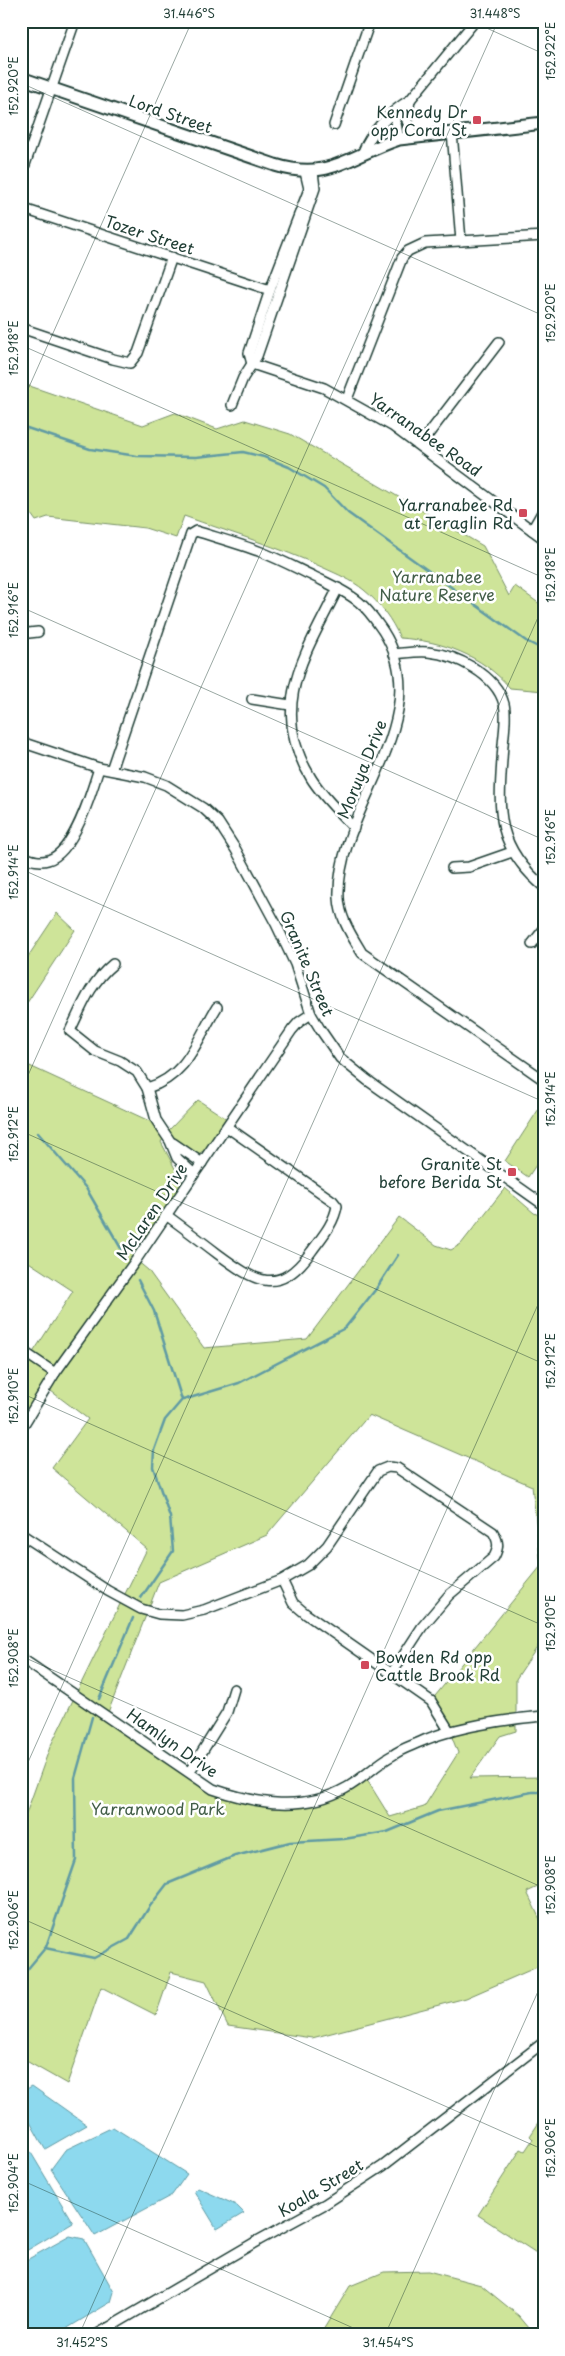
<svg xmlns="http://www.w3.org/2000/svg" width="565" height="2356" font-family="'Playpen Sans',sans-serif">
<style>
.green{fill:#cee499;stroke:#769066;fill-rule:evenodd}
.water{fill:#8dd9ee;stroke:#619ba4}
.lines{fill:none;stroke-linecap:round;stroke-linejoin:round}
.stream{stroke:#619ba4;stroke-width:2.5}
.minor-casing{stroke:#1f3d34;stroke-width:12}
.major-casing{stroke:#1f3d34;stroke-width:15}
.minor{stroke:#fff;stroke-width:9}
.major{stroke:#fff;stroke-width:11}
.ticks{fill:none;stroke:#1f3d34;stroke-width:1;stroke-opacity:0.45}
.poi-dot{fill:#d1495b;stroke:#fff;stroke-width:2}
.labels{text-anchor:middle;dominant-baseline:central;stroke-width:5;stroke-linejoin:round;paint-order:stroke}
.poi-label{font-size:16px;fill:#1f3d34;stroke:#fff;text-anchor:end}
.street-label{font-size:16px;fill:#1f3d34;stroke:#fff}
.park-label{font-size:16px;fill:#425e48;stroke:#fff}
.neatline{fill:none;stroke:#1f3d34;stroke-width:2}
.ticks-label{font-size:12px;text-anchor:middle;fill:#1f3d34}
</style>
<rect width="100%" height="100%" fill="#fff"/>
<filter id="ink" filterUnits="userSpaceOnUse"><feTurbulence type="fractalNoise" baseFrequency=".02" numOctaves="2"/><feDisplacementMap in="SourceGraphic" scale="10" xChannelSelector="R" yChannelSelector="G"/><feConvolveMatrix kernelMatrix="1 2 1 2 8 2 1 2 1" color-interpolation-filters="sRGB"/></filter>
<g filter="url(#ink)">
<!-- green -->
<g class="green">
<path d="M21,383l122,42 32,-12 42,16 28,-9 45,14 193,112 26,50 6,-10 29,21v84l-34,-3c-28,-33 -68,-47 -110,-50 -8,-18 -20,-35 -36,-48 -12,-10 -27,-16 -40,-22 -45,-21 -93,-35 -140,-52l-8,22 -31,-10 -97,-11 -12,4 -5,-7 -10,-4z"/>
<path d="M57,913l18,17 -54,82v-45z"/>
<path d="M21,1062l148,68 29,-30 29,19 -22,31 -9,5 -25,-19 -2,-6 -8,12 21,40 -46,78 12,10 56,78 103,-9 92,-122 37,28 15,5 10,-6 44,-56 29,25 10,4v420l-28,42v52l-16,5 -30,42 74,-1v107l-17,8 17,36v36l-78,34 -154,40 -84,-12 -22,-45 -35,-9 -15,43 -55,-28 -34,97 -46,-26v-230l29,-81 97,-198 -95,-81 36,-49 -41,-31 -26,41v-58l52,-80 -52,-34zM369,1415l163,71 9,80 -110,135 19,31 8,21 -34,54 -34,10 -26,-42 -55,28 -64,-3 -32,-11 -106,-74 52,-133 108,-47z"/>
<path d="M544,1101v52l-16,24 -23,-16z"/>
<path d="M544,2115v143l-66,-43 43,-66 4,2 8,-12 -3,-3z"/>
<path d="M428,2271l53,14 38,31 16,19h-215l30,-49 34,-14z"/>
</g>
<!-- water -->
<g class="water">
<path d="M32,2086l55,39 -42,24 -24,-43v-14z"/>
<path d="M113,2127l74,47 -15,21 -77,41 -44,-67 14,-19z"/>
<path d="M21,2136l52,87 -52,31z"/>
<path d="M198,2188l38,17 8,8 -27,16 -23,-38z"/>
<path d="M70,2236l14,3 30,53 -3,10 -55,33h-32l-3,-5v-67z"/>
</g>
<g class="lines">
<!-- stream -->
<g class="stream">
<path d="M21,426l69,23 47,7 59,1 47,-5 21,5 25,10 35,21 24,25 178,128 18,9"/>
<path d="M38,1133l48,55 40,69"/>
<path d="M138,1280l16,31 28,89 -17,20 -11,30 -1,17 17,50 3,34 -32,47"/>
<path d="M183,1400l56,-17 106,-55 31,-39 22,-34"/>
<path d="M99,1699l34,-81"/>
<path d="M45,1948l49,10 35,-19 21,-33 17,-22 68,-28 55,-14 54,-3 43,-7 51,-21 94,-19h12"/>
<path d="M21,1977l25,-30 30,-87 -1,-82 17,-61"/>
</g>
<defs>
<g id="minor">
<path d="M410,100l-3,21 7,16"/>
<path d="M394,113l5,26"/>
<path d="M334,125l36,-104"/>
<path d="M452,132l9,109"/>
<path d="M363,152c7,-19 29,-42 47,-52l65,-79"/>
<path d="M21,176l54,-155"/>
<path d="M21,208l249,82"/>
<path d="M21,328l92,31 17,4 8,-10 34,-96"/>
<path d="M252,364l72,24 68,38 152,113"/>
<path d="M252,364l-3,-11 21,-63 39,-101 -4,-17"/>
<path d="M347,399l55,-141 6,-7 17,-8 119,-7"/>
<path d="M232,405l11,-27 14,-22 58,-168 -2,-16"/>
<path d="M420,445l79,-103"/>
<path d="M21,526l1,-1"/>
<path d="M532,530l12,-21"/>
<path d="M338,588c-32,65 -71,119 -27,190 11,18 28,34 43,50"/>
<path d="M21,631l8,2 9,-1"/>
<path d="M394,654c12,-1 23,-3 34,-2 28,3 68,22 76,52 3,12 0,28 -1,41 -4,62 -11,98 41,142"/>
<path d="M252,699l38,6"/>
<path d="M21,742l78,26 46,9 21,8 37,23 15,14 18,28 40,74 19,40 16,50 9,15 20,29 27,22 177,125"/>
<path d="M111,770l80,-236 5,-3c22,7 44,13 65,21 18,7 35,16 52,24 16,8 33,15 46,26 10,8 17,19 24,29 57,88 -48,177 -44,267 1,21 13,38 23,55l182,127"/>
<path d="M21,856c9,3 17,7 27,4 26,-7 44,-69 51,-92"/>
<path d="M452,868l17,-1 43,-15"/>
<path d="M532,944l12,-15"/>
<path d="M113,964c-22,18 -31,42 -43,67l25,20 25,10 17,11 10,16 9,32 14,21 7,17 17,16"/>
<path d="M147,1088c41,-12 50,-49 70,-81"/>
<path d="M173,1143l29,20"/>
<path d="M166,1215c18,13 35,26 52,39 38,28 60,43 93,-2 10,-14 23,-28 26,-46l-4,-5 -106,-74"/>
<path d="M21,1350l34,23"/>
<path d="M21,1429l34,-56 81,-113 156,-230 7,-8 12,-8"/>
<path d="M21,1534l87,57 33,18 18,5 23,1 22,-5 78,-30 26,-15 19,-19 51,-75 10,-4 9,1 96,64c6,10 6,15 1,25l-45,38 -27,32 -30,46"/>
<path d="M282,1580l11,23 13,11 125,87 19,31"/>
<path d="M21,1658l192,131c44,15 91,23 133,-1 17,-9 30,-24 47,-33 8,-6 18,-9 27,-13 33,-15 88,-23 124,-26"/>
<path d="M190,1771l37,-59 7,-23"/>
<path d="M96,2335l163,-95 66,-36 58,-38 161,-124"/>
</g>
<path id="major" d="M21,78l254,87c54,17 75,-10 124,-26l145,-16"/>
</defs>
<!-- minor casing -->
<use href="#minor" class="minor-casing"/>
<!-- major casing -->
<use href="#major" class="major-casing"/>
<!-- minor -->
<use href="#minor" class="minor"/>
<!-- major -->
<use href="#major" class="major"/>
</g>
</g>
<!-- ticks -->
<path class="ticks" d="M471,21l73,33M21,83l523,233M21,345l523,233M21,405l171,-384M21,607l523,233M21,869l523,233M21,1091l477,-1070M21,1131l523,233M21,1393l523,233M21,1656l523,232M21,1778l523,-1174M21,1918l523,232M21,2180l348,155M79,2335l465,-1044M385,2335l159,-357"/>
<!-- markers -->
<g class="poi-dot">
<rect x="472" y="115" width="10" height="10" rx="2.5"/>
<rect x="518" y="508" width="10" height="10" rx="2.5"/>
<rect x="507" y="1167" width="10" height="10" rx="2.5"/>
<rect x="360" y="1660" width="10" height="10" rx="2.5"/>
</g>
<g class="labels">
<!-- poi labels -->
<g class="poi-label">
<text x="467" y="111">Kennedy Dr<tspan x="467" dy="18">opp Coral St</tspan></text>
<text x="513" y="504">Yarranabee Rd<tspan x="513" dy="18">at Teraglin Rd</tspan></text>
<text x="502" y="1163">Granite St<tspan x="502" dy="18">before Berida St</tspan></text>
<text x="375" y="1656" text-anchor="start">Bowden Rd opp<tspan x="375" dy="18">Cattle Brook Rd</tspan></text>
</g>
<!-- street labels -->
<g class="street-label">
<text transform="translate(171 113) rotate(19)">Lord Street</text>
<text transform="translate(150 234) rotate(18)">Tozer Street</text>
<text transform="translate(426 434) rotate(35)">Yarranabee Road</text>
<text transform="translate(361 769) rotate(-68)">Moruya Drive</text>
<text transform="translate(308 963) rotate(67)">Granite Street</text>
<text transform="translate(151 1211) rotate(-56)">McLaren Drive</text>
<text transform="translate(173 1742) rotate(35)">Hamlyn Drive</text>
<text transform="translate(320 2187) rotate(-31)">Koala Street</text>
</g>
<!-- park labels -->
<g class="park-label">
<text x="437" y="576">Yarranabee<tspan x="437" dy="18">Nature Reserve</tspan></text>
<text x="158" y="1808">Yarranwood Park</text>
</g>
</g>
<!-- margin -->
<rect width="565" height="2356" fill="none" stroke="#fff" stroke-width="55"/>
<rect x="28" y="28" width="510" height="2300" class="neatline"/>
<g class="ticks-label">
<text x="189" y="18">31.446°S</text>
<text x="495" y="18">31.448°S</text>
<text transform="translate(551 51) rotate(-90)" y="4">152.922°E</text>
<text transform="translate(14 86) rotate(-90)" y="4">152.920°E</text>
<text transform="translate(551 313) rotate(-90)" y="4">152.920°E</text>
<text transform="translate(14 348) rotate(-90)" y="4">152.918°E</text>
<text transform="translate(551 575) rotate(-90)" y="4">152.918°E</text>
<text transform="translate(14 610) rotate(-90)" y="4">152.916°E</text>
<text transform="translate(551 837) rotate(-90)" y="4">152.916°E</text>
<text transform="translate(14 872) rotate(-90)" y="4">152.914°E</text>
<text transform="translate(551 1099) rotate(-90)" y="4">152.914°E</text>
<text transform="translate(14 1134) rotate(-90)" y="4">152.912°E</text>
<text transform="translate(551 1361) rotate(-90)" y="4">152.912°E</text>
<text transform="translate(14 1396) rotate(-90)" y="4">152.910°E</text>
<text transform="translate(551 1623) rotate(-90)" y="4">152.910°E</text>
<text transform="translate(14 1658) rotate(-90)" y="4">152.908°E</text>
<text transform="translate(551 1885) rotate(-90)" y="4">152.908°E</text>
<text transform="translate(14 1920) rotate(-90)" y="4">152.906°E</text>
<text transform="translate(551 2148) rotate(-90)" y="4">152.906°E</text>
<text transform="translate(14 2183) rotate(-90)" y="4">152.904°E</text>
<text x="82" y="2347">31.452°S</text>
<text x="388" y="2347">31.454°S</text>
</g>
</svg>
